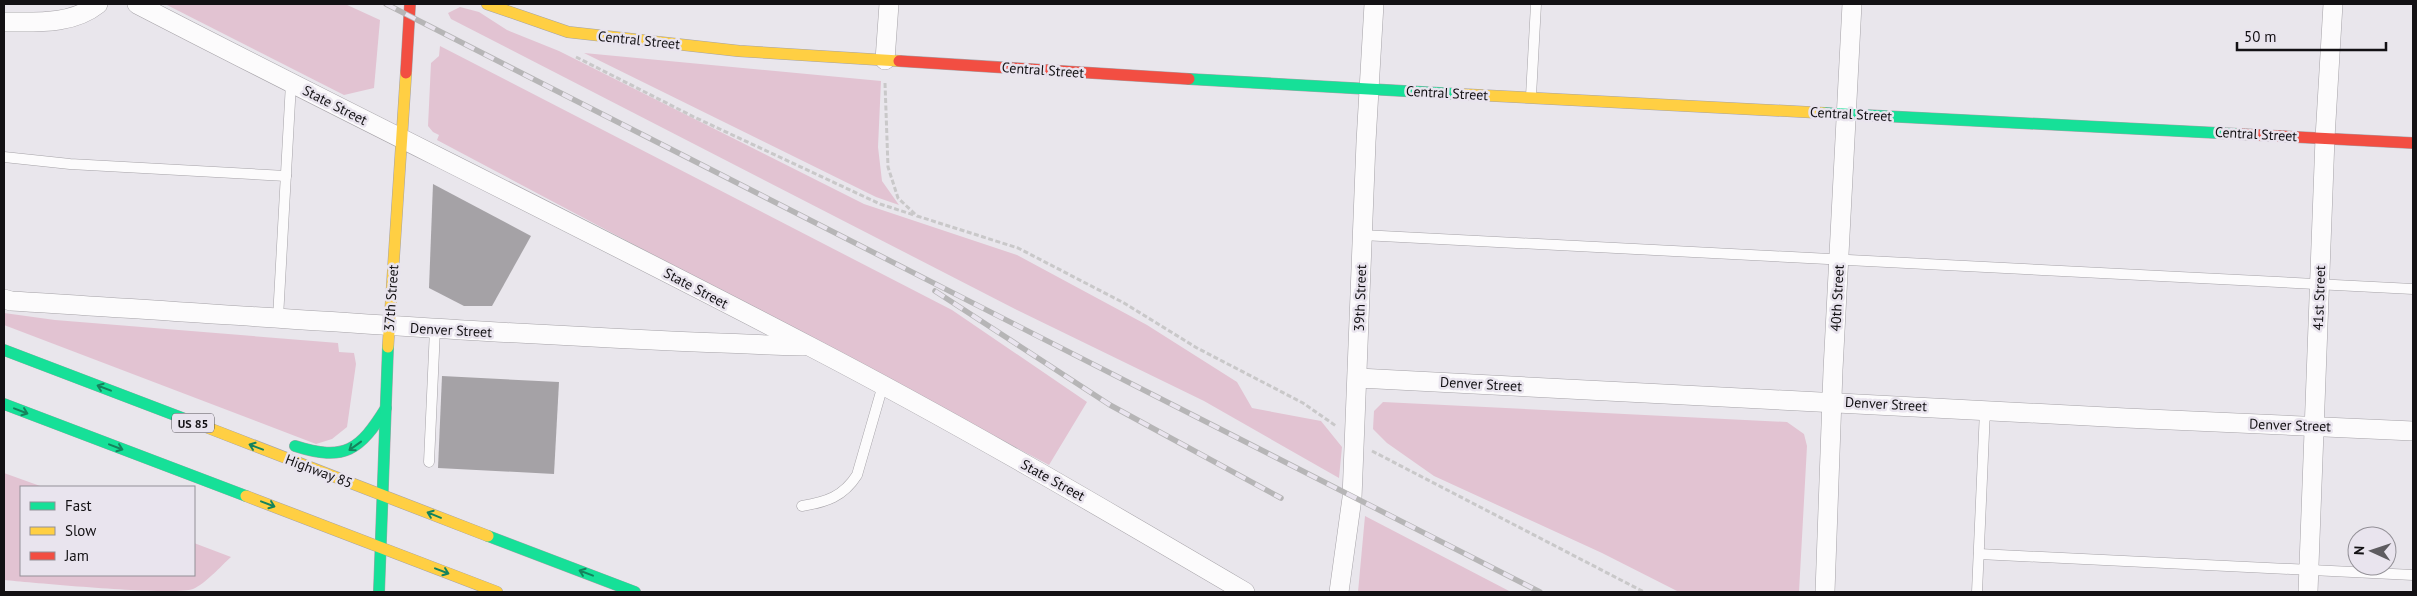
<svg xmlns="http://www.w3.org/2000/svg" width="2417" height="596" font-family="'PT Sans',sans-serif">
<style>
.green{fill:#e2c3d2}
.building{fill:#a5a2a6}
.lines{fill:none;stroke-linecap:round;stroke-linejoin:round}
.lane-casing{stroke:#a5a2a7;stroke-width:11}
.street-casing{stroke:#a5a2a7;stroke-width:20}
.fast-casing{stroke:#a5a2a7;stroke-width:12}
.slow-casing{stroke:#a5a2a7;stroke-width:12}
.jam-casing{stroke:#a5a2a7;stroke-width:12}
.path{stroke:#c9c8c9;stroke-width:3;stroke-dasharray:5 2.5;stroke-linecap:butt}
.lane{stroke:#fcfbfc;stroke-width:10}
.street{stroke:#fcfbfc;stroke-width:19}
.fast{stroke:#16e098;stroke-width:11}
.slow{stroke:#ffcf43;stroke-width:11}
.jam{stroke:#f24e42;stroke-width:11}
.rail-casing{stroke:#b6b5b6;stroke-width:5.5}
.rail{stroke:#e9e4ee;stroke-width:4;stroke-dasharray:11;stroke-linecap:butt}
.oneway{stroke:#15835d}
.labels{text-anchor:middle;dominant-baseline:central;stroke-width:5;stroke-linejoin:round;paint-order:stroke}
.shield{fill:#e9e4ee;stroke:#535055;stroke-width:1}
.shield-label{font-size:12px;font-weight:bold;fill:#131114}
.street-label{font-size:14px;fill:#131114;stroke:#e9e4ee}
</style>
<rect width="100%" height="100%" fill="#e9e6ec"/>
<!-- green -->
<g class="green">
<path d="M165,4h180l35,16 -6,68 -30,7z"/>
<path d="M460,7l19,5 28,18 52,21 305,153 153,51 130,70 90,57 15,26 69,13 21,26 -3,31 -135,-77 -189,-92 -564,-290 -3,-6z"/>
<path d="M440,46l512,264 135,92 -38,63 -612,-325 2,-5 -6,-3 -5,-6 3,-63 8,-7z"/>
<path d="M584,53l297,28 -3,66 4,34 17,24 -23,-8z"/>
<path d="M4,313l51,7 283,23 1,9 15,1 2,11 -9,63 -15,12 -16,5 -312,-119z"/>
<path d="M1383,402l404,20 17,12 3,12 -8,146h-120l-77,-39 -168,-77 -47,-33 -14,-14 1,-18z"/>
<path d="M4,473l39,14h-22v88h173v-32l37,14c-10,9 -26,27 -38,32 -21,7 -157,-6 -189,-9z"/>
<path d="M1365,516l146,76h-153z"/>
</g>
<!-- building -->
<g class="building">
<path d="M433,184l98,52 -39,70h-28l-35,-18z"/>
<path d="M442,376l117,6 -5,92 -116,-6z"/>
</g>
<g class="lines">
<defs>
<g id="lane">
<path d="M1531,96l5,-92"/>
<path d="M4,157l66,7 216,12"/>
<path d="M1362,235l1051,54"/>
<path d="M278,318l13,-235"/>
<path d="M429,462l6,-133"/>
<path d="M802,506c24,-4 41,-9 55,-31l26,-90"/>
<path d="M1979,554l434,21"/>
<path d="M1977,592l8,-182"/>
</g>
<g id="street">
<path d="M137,4c224,116 451,226 674,343 148,77 291,161 434,245"/>
<path d="M4,22c32,0 68,3 94,-18"/>
<path d="M885,60l4,-56"/>
<path d="M4,299l7,2c264,16 528,37 792,45"/>
<path d="M1358,378l768,40 287,13"/>
<path d="M1339,592l13,-94 14,-356 8,-138"/>
<path d="M1825,592l8,-222 19,-366"/>
<path d="M2308,592l17,-454 8,-134"/>
</g>
<g id="fast">
<path d="M1189,79l269,15"/>
<path d="M1824,113l414,21"/>
<path d="M4,350l202,77"/>
<path d="M4,404l242,92"/>
<path d="M295,446c50,16 65,4 91,-38"/>
<path d="M488,536l147,56"/>
<path d="M379,592l9,-245"/>
</g>
<g id="slow">
<path d="M487,4l81,28 171,19 160,10"/>
<path d="M1458,94l366,19"/>
<path d="M388,347l18,-274"/>
<path d="M206,427l282,109"/>
<path d="M246,496l251,96"/>
</g>
<g id="jam">
<path d="M899,61l290,18"/>
<path d="M406,73l4,-69"/>
<path d="M2238,134l175,9"/>
</g>
</defs>
<!-- lane casing -->
<use href="#lane" class="lane-casing"/>
<!-- street casing -->
<use href="#street" class="street-casing"/>
<!-- fast casing -->
<use href="#fast" class="fast-casing"/>
<!-- slow casing -->
<use href="#slow" class="slow-casing"/>
<!-- jam casing -->
<use href="#jam" class="jam-casing"/>
<!-- path -->
<g class="path">
<path d="M576,57l118,60 186,87 34,11"/>
<path d="M885,83l3,84 10,31 19,18 101,32 106,55 73,45 106,55 33,23"/>
<path d="M1372,451l272,141"/>
</g>
<!-- lane -->
<use href="#lane" class="lane"/>
<!-- street -->
<use href="#street" class="street"/>
<!-- fast -->
<use href="#fast" class="fast"/>
<!-- slow -->
<use href="#slow" class="slow"/>
<!-- jam -->
<use href="#jam" class="jam"/>
<defs>
<g id="rail">
<path d="M386,4l1154,588"/>
<path d="M935,291l175,114 171,93"/>
</g>
</defs>
<!-- rail casing -->
<use href="#rail" class="rail-casing"/>
<!-- rail -->
<use href="#rail" class="rail"/>
</g>
<!-- one-way arrows -->
<defs><path id="oneway-shaft" d="M-6 0H5M1.5-3L5.5 0L1.5 3" fill="none" stroke-width="1.6" stroke-linecap="round" stroke-linejoin="round" transform="scale(1.25)"/></defs>
<g class="oneway">
<use href="#oneway-shaft" transform="translate(104 388) rotate(-159)"/>
<use href="#oneway-shaft" transform="translate(21 411) rotate(21)"/>
<use href="#oneway-shaft" transform="translate(355 446) rotate(144)"/>
<use href="#oneway-shaft" transform="translate(116 447) rotate(21)"/>
<use href="#oneway-shaft" transform="translate(256 447) rotate(-159)"/>
<use href="#oneway-shaft" transform="translate(268 504) rotate(21)"/>
<use href="#oneway-shaft" transform="translate(434 515) rotate(-158)"/>
<use href="#oneway-shaft" transform="translate(442 571) rotate(21)"/>
<use href="#oneway-shaft" transform="translate(586 573) rotate(-159)"/>
</g>
<g class="labels">
<!-- shield labels -->
<rect class="shield" x="172" y="413.5" width="42" height="19" rx="4"/>
<g class="shield-label">
<text x="193" y="423">US 85</text>
</g>
<!-- street labels -->
<g class="street-label">
<text transform="translate(639 40) rotate(6)">Central Street</text>
<text transform="translate(1043 70) rotate(4)">Central Street</text>
<text transform="translate(1447 93) rotate(3)">Central Street</text>
<text transform="translate(335 105) rotate(27)">State Street</text>
<text transform="translate(1851 114) rotate(3)">Central Street</text>
<text transform="translate(2256 134) rotate(3)">Central Street</text>
<text transform="translate(696 288) rotate(28)">State Street</text>
<text transform="translate(391 298) rotate(-86)">37th Street</text>
<text transform="translate(1360 298) rotate(-88)">39th Street</text>
<text transform="translate(1837 298) rotate(-87)">40th Street</text>
<text transform="translate(2319 298) rotate(-88)">41st Street</text>
<text transform="translate(451 330) rotate(3)">Denver Street</text>
<text transform="translate(1481 384) rotate(3)">Denver Street</text>
<text transform="translate(1886 404) rotate(3)">Denver Street</text>
<text transform="translate(2290 425) rotate(2)">Denver Street</text>
<text transform="translate(319 471) rotate(21)">Highway 85</text>
<text transform="translate(1053 480) rotate(29)">State Street</text>
</g>
</g>
<!-- border -->
<rect width="2417" height="596" fill="none" stroke="#131114" stroke-width="10"/>
<!-- legend -->
<rect x="20" y="486" width="175" height="90" fill="#e9e4ee" stroke="#939097"/>
<rect x="30" y="502" width="25" height="8" fill="#16e098" stroke="#939097"/>
<text x="65" y="511" font-size="15" fill="#131114">Fast</text>
<rect x="30" y="527" width="25" height="8" fill="#ffcf43" stroke="#939097"/>
<text x="65" y="536" font-size="15" fill="#131114">Slow</text>
<rect x="30" y="552" width="25" height="8" fill="#f24e42" stroke="#939097"/>
<text x="65" y="561" font-size="15" fill="#131114">Jam</text>
<!-- north arrow -->
<g transform="translate(2372 551) rotate(273)"><circle r="24" fill="#e9e4ee" stroke="#939097"/>
<path d="M0-4L9 19L0 12L-9 19Z" fill="#5e5c60"/>
<text y="-8" font-size="14" font-weight="bold" text-anchor="middle" fill="#131114">N</text>
</g>
<!-- scale -->
<path d="M2237 42v8h149v-8" fill="none" stroke="#131114" stroke-width="2.5"/>
<text x="2244" y="42" font-size="15" fill="#131114" stroke="#e9e4ee" stroke-width="4" paint-order="stroke">50 m</text>
</svg>
